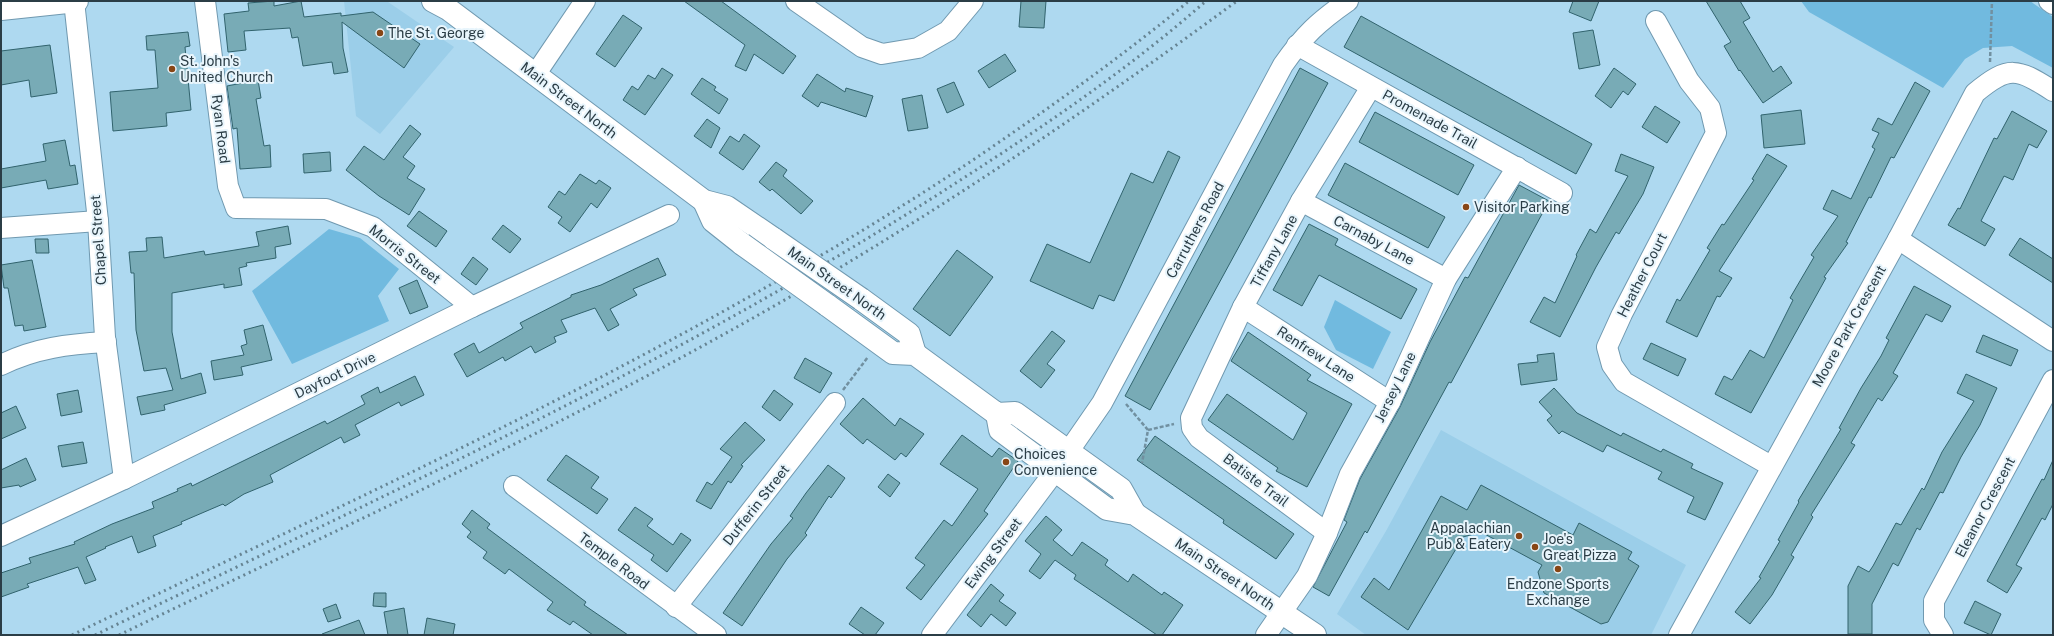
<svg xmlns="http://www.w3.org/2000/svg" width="2054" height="636" font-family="'Public Sans',sans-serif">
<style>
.built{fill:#9bcee9}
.green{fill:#71badf}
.building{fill:#78abb6;stroke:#31636d}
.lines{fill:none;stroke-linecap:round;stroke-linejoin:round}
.minor-casing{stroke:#7099b0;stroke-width:22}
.major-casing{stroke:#7099b0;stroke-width:24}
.path{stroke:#7190a0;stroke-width:2.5;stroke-dasharray:4 2;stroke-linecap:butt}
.minor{stroke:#fff;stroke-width:20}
.major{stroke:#fff;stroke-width:22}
.rail{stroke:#668493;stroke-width:3;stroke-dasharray:2 4;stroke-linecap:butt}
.major-bridge-casing{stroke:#7099b0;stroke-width:24;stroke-linecap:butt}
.major-bridge{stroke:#fff;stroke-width:22}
.poi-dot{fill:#884615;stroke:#e8f5fc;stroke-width:1.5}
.labels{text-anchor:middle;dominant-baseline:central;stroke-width:4;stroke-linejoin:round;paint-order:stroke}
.poi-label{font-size:14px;fill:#2b3d46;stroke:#e8f5fc;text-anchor:start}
.street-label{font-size:14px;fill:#2b3d46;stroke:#e8f5fc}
</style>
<rect width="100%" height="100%" fill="#aed9f0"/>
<!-- built -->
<g class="built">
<path d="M344,1l44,1 66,45 -74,87 -24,-18z"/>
<path d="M1441,430l245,135 -35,70h-285l-29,-21 49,-83z"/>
</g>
<!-- green -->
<g class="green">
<path d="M1801,1h229l23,16v51l-41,-22 -29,2 -18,11 -22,29 -134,-76z"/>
<path d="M329,229l31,9 39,31 -21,27 11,25 -97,43 -40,-73z"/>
<path d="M1335,300l56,32 -18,37 -37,-19 -12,-23z"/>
</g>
<!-- building -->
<g class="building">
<path d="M274,1v5l27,-5 3,16 37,-4v3l32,-4 47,32 -16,24 -62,-46 1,26 5,24 -14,2 -2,-12 -29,4 -5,-29 -6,1 -2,-10 -46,3 2,19 -18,2 -4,-38 25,-3 -1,-8z"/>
<path d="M684,1h37l75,55 -13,18 -29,-20 -8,17 -11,-5 10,-21z"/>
<path d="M1021,1h25l-2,27 -25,-1z"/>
<path d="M1573,1h26l-8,20 -22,-9z"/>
<path d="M1706,1h34l10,17 -7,4 30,50 8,-6 11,17 -29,20 -23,-33 -1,1 -15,-25 7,-4z"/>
<path d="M623,15l19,13 -27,39 -19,-13z"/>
<path d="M1361,16l231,128 -16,30 -232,-127z"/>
<path d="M1593,30l7,35 -21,4 -6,-36z"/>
<path d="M188,32l2,14 -5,1 6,63 -25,3 1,13 -54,5 -3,-39 48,-4 -3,-38h-8l-1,-14z"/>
<path d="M50,45l7,48 -26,4 -2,-17 -28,5v-34z"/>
<path d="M1005,54l11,17 -27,17 -11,-17z"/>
<path d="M662,68l11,7 -28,40 -22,-15 9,-14 6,4 10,-15 7,4z"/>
<path d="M1300,68l28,15 -178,327 -25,-14z"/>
<path d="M1614,68l22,16 -8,11 -5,-4 -12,17 -16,-12z"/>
<path d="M817,74l28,18 1,-4 27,8 -7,21 -45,-15 -3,5 -16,-11z"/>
<path d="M702,78l14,9 -2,3 14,9 -9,15 -28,-20z"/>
<path d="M258,80l3,18 -5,1 8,47 6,-1 1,22 -31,2 -3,-41 -4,1 -6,-43z"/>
<path d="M954,82l10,23 -17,8 -10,-24z"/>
<path d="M1915,82l15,9 -36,67 -3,-1 -20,41 -2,-1 -23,45 2,1 -24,34 2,1 -75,135 -36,-19 9,-18 8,4 18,-30 14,8 29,-58 -3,-2 24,-41 -3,-2 27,-39 -15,-7 9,-19 19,9 24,-50 -3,-2 7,-14 -7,-3 6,-12 14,7z"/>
<path d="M922,95l6,33 -20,3 -6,-32z"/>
<path d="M1655,106l25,16 -13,21 -25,-16z"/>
<path d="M1801,110l4,34 -41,4 -3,-33z"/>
<path d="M2012,111l35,20 -10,17 -8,-4 -16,36 -9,-4 -23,45 14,8 -10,17 -37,-21 10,-17 2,1 34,-71 3,1z"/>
<path d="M1375,112l99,53 -16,30 -99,-53z"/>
<path d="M707,119l13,9 -9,20 -17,-12z"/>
<path d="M410,125l11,9 -18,23 12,9 -8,12 18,11 -16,26 -30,-19 -33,-26 18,-24 20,14z"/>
<path d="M744,134l16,12 -17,24 -24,-17 11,-17 9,6z"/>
<path d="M65,140l5,26 5,-1 3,19 -30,5 -2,-9 -45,8v-19l45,-8 -3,-17z"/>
<path d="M1168,151l12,6 -66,144 -15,-6 -6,14 -63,-28 17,-37 43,19 41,-90 22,10z"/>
<path d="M330,152l1,19 -27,2 -1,-19z"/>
<path d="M1621,154l33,13 -11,27 -24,40 -3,-2 -20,35 -36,70 -30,-15 14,-25 11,6 22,-47 -1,-1 14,-26 6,4 32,-57 -13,-5z"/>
<path d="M1767,154l20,12 -68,105 13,7 -12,19 -3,-1 -20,41 -31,-15 11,-23 3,2 30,-51 -3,-2 15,-24 2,1 30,-45 -2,-1z"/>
<path d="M776,162l11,8 -4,6 30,25 -12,13 -29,-25 -2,2 -11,-9z"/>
<path d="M1345,163l100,54 -17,31 -100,-53z"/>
<path d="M580,174l16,10 3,-4 12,8 -14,20 -6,-5 -21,29 -12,-9 4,-6 -14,-10 11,-16 6,4z"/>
<path d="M1519,185l30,16 -98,182 -2,-1 -82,151 -2,-2 -36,65 -16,-9 34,-65 -3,-2 16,-41 40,-72 30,-65 35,-65 3,1z"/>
<path d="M419,211l28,20 -11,16 -29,-21z"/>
<path d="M1309,224l29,15 -3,6 82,44 -16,30 -82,-44 -17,31 -29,-16z"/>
<path d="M503,225l18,14 -11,14 -18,-14z"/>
<path d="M288,226l3,18 -16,3 1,11 -30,5 1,3 -8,2 3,17 -18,3v-4l-52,9v39l9,47 20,-6 5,20 -42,12 1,5 -24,5 -4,-18 36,-7 -7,-22 -22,3 -8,-41 -2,-57h-3l-2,-21 18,-1 -1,-13 16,-1 2,21 40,-7 1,4 54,-9 -3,-14z"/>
<path d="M2020,238l33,21v24l-44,-28z"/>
<path d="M35,239h13l1,14h-13z"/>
<path d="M957,250l36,27 -43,59 -37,-27z"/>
<path d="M473,257l15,12 -12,16 -15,-11z"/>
<path d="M658,258l8,17 -33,14 4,6 -27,14 9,16 -11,6 -13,-23 -34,12 6,12 -13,5 2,5 -21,11 -4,-7 -26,15 -2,-4 -36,20 -13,-23 20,-11 5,10 44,-25 -3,-5 51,-26v-2l30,-10z"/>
<path d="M32,260l14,67 -22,4 -1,-6 -8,1 -7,-38h-4l-3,-23z"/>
<path d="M417,280l11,27 -18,7 -11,-26z"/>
<path d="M1914,286l37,20 -9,16 -16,-8 -33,59 5,3 -16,25 -4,-3 -27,45 4,2 -44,70 2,2 -22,38 3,2 -22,38 -22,29 -15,-12 26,-34 -2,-1 21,-36 -2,-1 21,-38 -1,-1 43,-72 -2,-1 22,-40 20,-32 8,-16 -3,-2z"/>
<path d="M263,325l9,35 -31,7 2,8 -29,5 -3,-19 33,-6 -3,-9 6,-2 -3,-14z"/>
<path d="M1052,331l13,10 -18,23 8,6 -14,18 -21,-17z"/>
<path d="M1248,332l63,43 -4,5 45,24 -45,83 -31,-16 2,-3 -70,-48 19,-26 66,46 14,-27 -76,-52z"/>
<path d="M1983,335l35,15 -7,16 -35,-14z"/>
<path d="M1651,343l35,16 -8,17 -35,-17z"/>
<path d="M1554,353l3,27 -36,5 -3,-21 20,-2 -1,-7z"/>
<path d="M805,358l27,15 -12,20 -26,-15z"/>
<path d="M1966,374l31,14 -17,37 -19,32 -18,36 -3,-1 -20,38 -3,-2 -19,38 -5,-3 -21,41v30h-24v-48l10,-20 11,6 4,-6 23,-43 5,2 21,-37 2,2 18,-38 32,-51 -17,-8z"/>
<path d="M415,376l9,19 -23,11 -2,-4 -44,23 5,10 -16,8 -3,-6 -71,38 3,7 -29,12 -19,12 -2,-2 -42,18 1,2 -29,12 3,10 -18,7 -6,-17 -27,11 1,1 -20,9 10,23 -11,4 -7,-17 -51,17 2,3 -28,10v-24l30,-10 -2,-5 46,-14 -1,-2 38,-18 42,-16 -2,-6 26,-11 -1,-2 14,-6 1,3 133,-65 2,3 38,-20 -4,-8 17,-9 2,6z"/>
<path d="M1554,388l23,25 44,23 2,-3 38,19 2,-3 30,15 -2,4 32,15 -18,37 -18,-8 7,-15 -36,-18 4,-7 -55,-27 -4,7 -41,-21 -3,3 -12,-14 5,-4 -13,-14z"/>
<path d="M78,390l4,22 -21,4 -4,-22z"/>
<path d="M774,390l19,14 -13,17 -18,-14z"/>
<path d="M863,398l32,28 5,-8 24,16 -18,23 -5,-4 -6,7 -28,-21 -4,5 -23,-20z"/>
<path d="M16,406l10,22 -25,11v-26z"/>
<path d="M745,422l20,18 -24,25 2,1 -12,17 -3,-2 -17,28 -15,-8 11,-19 5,3 20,-28 -12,-8z"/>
<path d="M962,435l30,22 7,-9 19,13 -34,50 4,3 -67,86 -15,-12 19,-23 -10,-7 29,-38 8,6 26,-37 -38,-25z"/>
<path d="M1155,436l139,98 -18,25 -53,-36 1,-3 -87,-60z"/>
<path d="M83,442l4,21 -25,4 -4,-21z"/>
<path d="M566,455l33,22 -8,11 17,11 -11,15 -50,-34z"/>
<path d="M26,458l10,22 -16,7 -1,-2 -18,3v-18z"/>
<path d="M2053,460v44l-8,16 -3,-2 -26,47 6,3 -15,25 -20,-12 55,-102 2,1z"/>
<path d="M828,465l17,13 -14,20 -2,-2 -24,37 2,2 -20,24 -45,67 -19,-13 48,-69 22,-26 -3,-2 16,-23z"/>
<path d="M888,474l12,9 -10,14 -12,-10z"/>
<path d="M1481,485l92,50 6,-12 53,29 -4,7 11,7 -31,56 -7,2 -57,-31 -6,-21 4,-7 -61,-33 -18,5 -55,93 -47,-33 13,-19 15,12 52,-94 26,14z"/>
<path d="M635,507l18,12 -6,7 26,19 8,-12 10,7 -24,32 -16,-12 3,-5 -36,-25z"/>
<path d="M472,510l18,14 -3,4 99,74 -2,3 44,30h-35l-20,-14 -3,4 -23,-15 6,-8 -44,-33 -4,5 -22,-16 4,-6 -20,-15 4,-5 -9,-8z"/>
<path d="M1046,516l16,14 -9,10 19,16 10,-14 26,18 -3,5 23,17 5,-8 29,21 2,-3 19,13 -21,30h-5l-83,-56 2,-4 -21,-15 -15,19 -11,-8 12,-17 -16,-13z"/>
<path d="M991,584l13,11 -5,6 17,12 -10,13 -15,-12 -10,13 -14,-12z"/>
<path d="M374,593h12v14l-13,-1z"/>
<path d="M1975,601l26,13 -10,21 -27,-12z"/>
<path d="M336,604l5,14 -13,4 -5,-13z"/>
<path d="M861,607l23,16 -9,12h-10l-16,-11z"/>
<path d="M404,608l4,27h-20l-4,-23z"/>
<path d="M427,618l28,6 -2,11h-29z"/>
<path d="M359,620l6,15h-43v-1z"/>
</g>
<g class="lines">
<defs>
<g id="minor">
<path d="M74,1l24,220 7,116 19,142"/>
<path d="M205,1l23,185 8,22 90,1 47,18 99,80"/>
<path d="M796,1l66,46 20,7 36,-6 30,-17 25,-30"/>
<path d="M2049,1l4,3"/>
<path d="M1656,21l33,60 21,27 6,25 -94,181 -15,33 5,18 12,17 147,84"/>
<path d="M1297,45l265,148"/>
<path d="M535,75l50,-74"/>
<path d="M1301,201l145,78"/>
<path d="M1,228l97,-7"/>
<path d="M1898,239l155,102"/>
<path d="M1243,307l147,95"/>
<path d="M1,365c34,-17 68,-21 105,-23"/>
<path d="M514,486l202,149"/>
<path d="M1327,533l-128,-95 -7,-10 -1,-10 52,-111 58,-106 70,-114"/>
<path d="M1,536l123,-57 348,-172 197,-92"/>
<path d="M676,607l159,-204"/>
<path d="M932,635l123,-164 47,-68 181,-338c21,-30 35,-43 65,-64"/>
<path d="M1266,635l41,-59 20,-43 23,-59 40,-72 56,-123 71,-112"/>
<path d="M1679,635l219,-396 77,-146c34,-28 42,-25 78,-2"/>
<path d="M1943,635l-9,-15v-19l119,-221"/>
</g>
<g id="major">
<path d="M433,1l15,8 256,192 23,6 47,32"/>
<path d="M1,9l76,-8"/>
<path d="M704,201l9,20 29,23"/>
<path d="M861,299l48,35 6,20"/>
<path d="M827,305l66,48 22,1 82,60 18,-1 106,76 14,25"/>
<path d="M997,414l3,16 107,79 28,5 180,121"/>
</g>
</defs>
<!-- minor casing -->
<use href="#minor" class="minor-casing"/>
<!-- major casing -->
<use href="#major" class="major-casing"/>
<!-- path -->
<g class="path">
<path d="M1990,62l2,-61"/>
<path d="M843,390l25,-33"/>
<path d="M1126,404l22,26 -6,33"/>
<path d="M1148,430l26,-6"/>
</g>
<!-- minor -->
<use href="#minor" class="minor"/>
<!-- major -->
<use href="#major" class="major"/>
<!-- rail -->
<g class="rail">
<path d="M72,635c305,-147 615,-285 898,-473 75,-51 149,-103 219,-161"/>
<path d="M95,635c284,-137 572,-268 839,-438 94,-60 188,-122 272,-196"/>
<path d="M119,635c209,-101 422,-198 625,-312 172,-96 335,-206 493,-322"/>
</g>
<defs>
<g id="major-bridge">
<path d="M774,239l87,60"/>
<path d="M742,244l85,61"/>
</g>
</defs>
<!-- major-bridge casing -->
<use href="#major-bridge" class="major-bridge-casing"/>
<!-- major-bridge -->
<use href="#major-bridge" class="major-bridge"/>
</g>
<!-- markers -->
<g class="poi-dot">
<circle cx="380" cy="33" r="4"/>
<circle cx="172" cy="69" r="4"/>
<circle cx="1466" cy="207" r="4"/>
<circle cx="1006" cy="462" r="4"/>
<circle cx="1519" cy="536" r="4"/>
<circle cx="1535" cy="547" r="4"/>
<circle cx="1558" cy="569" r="4"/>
</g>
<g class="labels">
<!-- poi labels -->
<g class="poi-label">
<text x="388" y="33">The St. George</text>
<text x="180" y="61">St. John's<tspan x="180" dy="16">United Church</tspan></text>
<text x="1474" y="207">Visitor Parking</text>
<text x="1014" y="454">Choices<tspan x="1014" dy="16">Convenience</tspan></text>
<text x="1511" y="528" text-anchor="end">Appalachian<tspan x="1511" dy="16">Pub &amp; Eatery</tspan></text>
<text x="1543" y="539">Joe's<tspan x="1543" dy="16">Great Pizza</tspan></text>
<text x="1558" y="584" text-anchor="middle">Endzone Sports<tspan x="1558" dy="16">Exchange</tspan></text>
</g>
<!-- street labels -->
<g class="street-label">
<text transform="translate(569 100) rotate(37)">Main Street North</text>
<text transform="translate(1430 119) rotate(29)">Promenade Trail</text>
<text transform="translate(221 129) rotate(83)">Ryan Road</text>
<text transform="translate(1195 230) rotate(-62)">Carruthers Road</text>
<text transform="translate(98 240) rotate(-94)">Chapel Street</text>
<text transform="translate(1374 240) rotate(28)">Carnaby Lane</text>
<text transform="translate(1274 251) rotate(-61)">Tiffany Lane</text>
<text transform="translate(405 254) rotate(38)">Morris Street</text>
<text transform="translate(1642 275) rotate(-63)">Heather Court</text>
<text transform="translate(837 283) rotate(35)">Main Street North</text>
<text transform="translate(1849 326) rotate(-61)">Moore Park Crescent</text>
<text transform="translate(1316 354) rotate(33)">Renfrew Lane</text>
<text transform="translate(335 375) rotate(-26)">Dayfoot Drive</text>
<text transform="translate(1395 387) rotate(-64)">Jersey Lane</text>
<text transform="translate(1256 480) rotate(37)">Batiste Trail</text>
<text transform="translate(756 505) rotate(-52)">Dufferin Street</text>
<text transform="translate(1985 507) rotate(-62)">Eleanor Crescent</text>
<text transform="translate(993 553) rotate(-53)">Ewing Street</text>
<text transform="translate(614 561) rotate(37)">Temple Road</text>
<text transform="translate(1225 574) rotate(34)">Main Street North</text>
</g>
</g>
<!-- border -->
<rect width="2054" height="636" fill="none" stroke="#2b3d46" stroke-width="4"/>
</svg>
